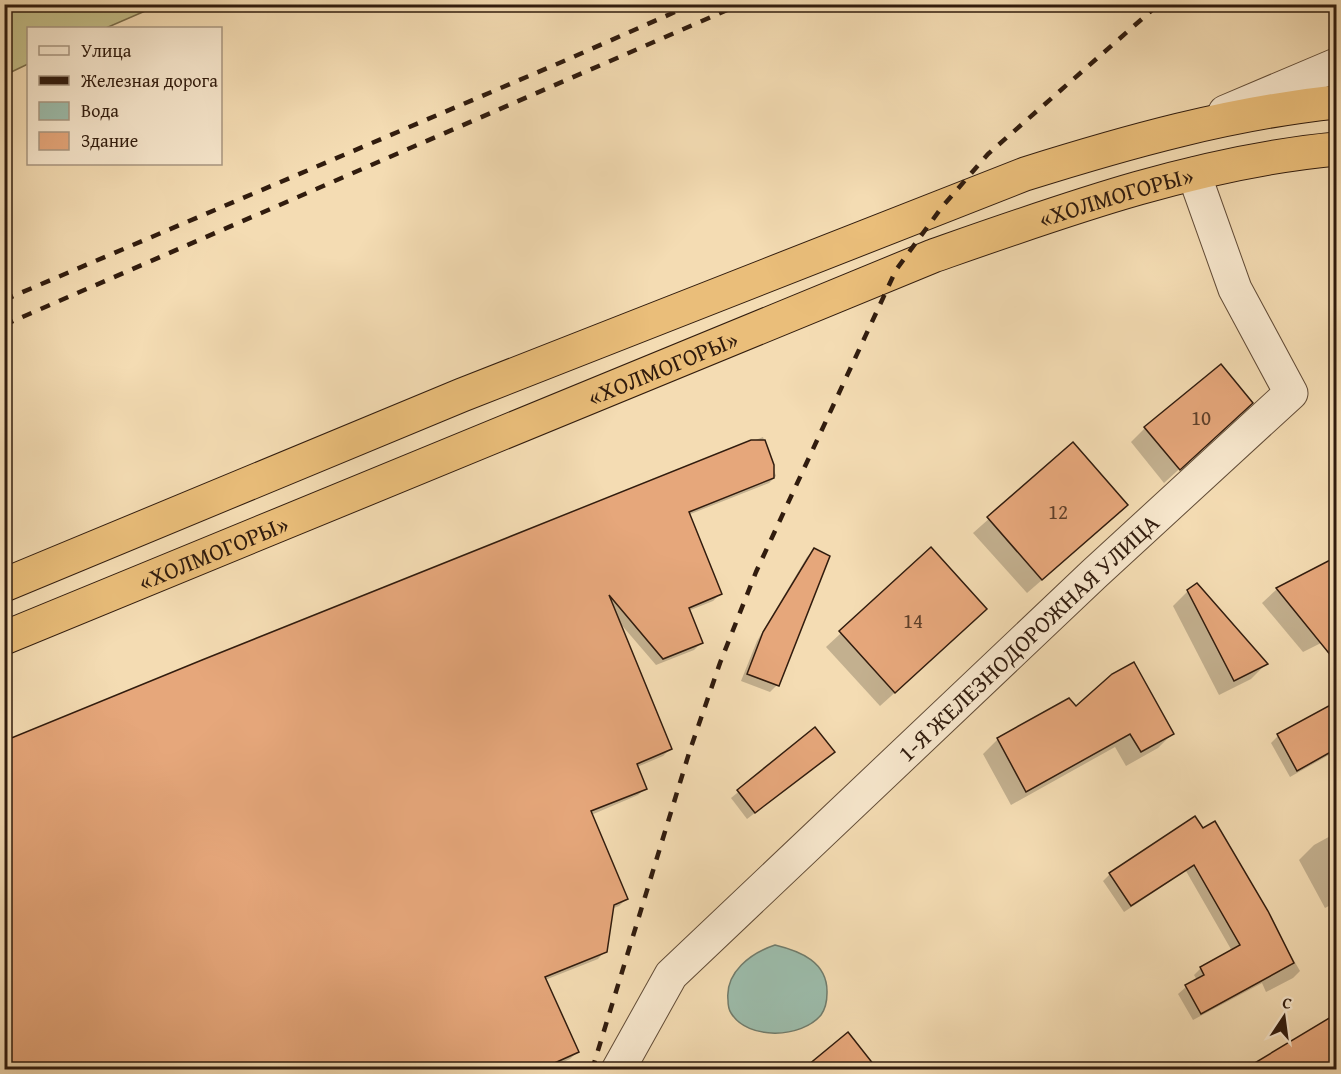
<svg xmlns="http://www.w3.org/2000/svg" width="1341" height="1074" font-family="'Gentium Book Plus',serif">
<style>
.green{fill:#c3be88;stroke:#7a6d4b;stroke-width:1.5}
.water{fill:#9cbcab;stroke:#717c6c;stroke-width:1.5}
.shadow{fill:#0003}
.building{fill:#e6a77b;stroke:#311c0e;stroke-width:1.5}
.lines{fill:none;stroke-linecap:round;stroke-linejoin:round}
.minor-casing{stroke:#624c37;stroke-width:35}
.highway-casing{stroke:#311c0e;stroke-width:35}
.minor{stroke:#f8e8ce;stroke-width:33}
.highway{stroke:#eabe7a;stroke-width:33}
.rail{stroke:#311c0e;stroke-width:4.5;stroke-dasharray:10 10;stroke-linecap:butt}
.labels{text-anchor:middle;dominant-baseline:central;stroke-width:4.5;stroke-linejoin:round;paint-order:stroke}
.number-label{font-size:21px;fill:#5e3f29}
.street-label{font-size:24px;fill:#311c0e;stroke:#f8e8ce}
</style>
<rect width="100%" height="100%" fill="#f4dcb3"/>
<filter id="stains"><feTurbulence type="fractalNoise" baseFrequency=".00333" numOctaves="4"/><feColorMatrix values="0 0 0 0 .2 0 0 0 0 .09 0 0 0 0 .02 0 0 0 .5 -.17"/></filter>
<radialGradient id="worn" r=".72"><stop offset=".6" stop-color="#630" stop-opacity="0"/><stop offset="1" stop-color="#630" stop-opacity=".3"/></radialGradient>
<!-- green -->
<path class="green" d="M4,5l1,-1 154,1 -53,23h-78v36l-23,11z"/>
<!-- water -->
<path class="water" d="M775,945c25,6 53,17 52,48 0,8 -1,15 -6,22 -19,23 -73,26 -90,-2 -2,-3 -3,-9 -3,-13 -3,-28 23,-47 47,-55z"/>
<!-- shadow -->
<g class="shadow">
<path d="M1236,417l-72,66 -33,-41 14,-14z"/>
<path d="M763,437l13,39 -7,7 -81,32 32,79 -7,7 -25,10 13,32 -7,7 -38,15 -37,-43 51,127 -7,7 -26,11 9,21 -8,7 -47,20 35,84 -7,7 -8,3 -6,42 -7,8 -53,21 32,72 -7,7 -24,11h-542l199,-409z"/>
<path d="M1073,444l39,75 -85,74 -54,-60z"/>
<path d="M814,550l-37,135 -7,7 -29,-11 16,-40 50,-84z"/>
<path d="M931,550l40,74 -91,82 -54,-59z"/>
<path d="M1336,559v73l-5,6 -28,14 -41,-49 15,-14z"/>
<path d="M1188,591l78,73 -15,15 -32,16 -46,-89z"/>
<path d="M1336,704v47l-46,26 -19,-34 7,-7z"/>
<path d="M1076,708l96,26 -14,14 -32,18 -11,-19 -104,58 -28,-51 15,-15z"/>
<path d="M815,729l11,30 -79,60 -16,-21z"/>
<path d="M1215,823l85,148 -7,7 -27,14 -4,-9 -69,37 -15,-26 8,-7 11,-7 -3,-5 7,-7 31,-17 -46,-80 -62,41 -21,-31 7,-7z"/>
<path d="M1336,833v69l-11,6 -26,-48 15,-15z"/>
<path d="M1329,1020l7,11v39h-90z"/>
</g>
<!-- building -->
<g class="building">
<path d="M1221,364l32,39 -73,67 -36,-43z"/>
<path d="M751,440h14l9,25v13l-85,34 33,82 -33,14 14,35 -40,16 -54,-64 63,154 -35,15 10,25 -56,22 37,88 -14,6 -7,47 -62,25 34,75 -40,18h-535v-329l198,-81z"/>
<path d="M1073,442l55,63 -86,75 -55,-63z"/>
<path d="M931,547l56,62 -92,84 -56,-62z"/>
<path d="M814,548l16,8 -51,130 -32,-12 16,-42z"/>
<path d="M1336,557v105l-60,-74z"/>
<path d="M1197,583l71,81 -34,17 -47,-91z"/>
<path d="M1134,662l40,72 -33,18 -11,-18 -104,58 -29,-54 72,-40 7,8 36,-32z"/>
<path d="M1336,702v47l-39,22 -20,-37z"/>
<path d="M815,727l20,25 -80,61 -18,-23z"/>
<path d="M1195,816l8,12 12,-7 53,90 26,52 -93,51 -16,-29 19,-10 -4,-8 40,-22 -46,-80 -63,41 -22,-33z"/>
<path d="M1336,1014v56h-93z"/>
<path d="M848,1032l30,38h-76z"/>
</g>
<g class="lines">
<defs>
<g id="minor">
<path d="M1225,112l111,-47"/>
<path id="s1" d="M618,1070l53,-95 423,-401 197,-181 -56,-104 -41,-115"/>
</g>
<g id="highway">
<path d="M4,585l458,-190 563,-221c102,-32 205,-61 311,-72"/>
<path id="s2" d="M4,638l929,-382c131,-46 264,-94 403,-107"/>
</g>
</defs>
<!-- minor casing -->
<use href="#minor" class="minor-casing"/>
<!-- highway casing -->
<use href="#highway" class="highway-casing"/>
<!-- minor -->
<use href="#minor" class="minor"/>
<!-- highway -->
<use href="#highway" class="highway"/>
<!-- rail -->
<g class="rail">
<path d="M4,300l560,-239 129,-57"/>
<path d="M4,325l737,-321"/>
<path d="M592,1070l98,-320 30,-87 36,-91 140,-302 46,-63 46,-53 171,-150"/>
</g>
</g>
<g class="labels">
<!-- number labels -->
<g class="number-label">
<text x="1201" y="417">10</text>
<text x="1058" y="511">12</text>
<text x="913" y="620">14</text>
</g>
<!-- street labels -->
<g class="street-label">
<text stroke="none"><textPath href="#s2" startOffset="1197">«ХОЛМОГОРЫ»</textPath></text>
<text stroke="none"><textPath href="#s2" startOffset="712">«ХОЛМОГОРЫ»</textPath></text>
<text stroke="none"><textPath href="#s2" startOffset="226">«ХОЛМОГОРЫ»</textPath></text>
<text stroke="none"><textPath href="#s1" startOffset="600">1-Я ЖЕЛЕЗНОДОРОЖНАЯ УЛИЦА</textPath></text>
</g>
</g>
<!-- margin -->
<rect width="1341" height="1074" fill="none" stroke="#f4dcb3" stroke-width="24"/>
<rect x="6" y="6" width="1329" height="1062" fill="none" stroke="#311c0e" stroke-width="3"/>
<rect x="12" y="12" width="1317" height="1050" fill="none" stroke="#311c0e" stroke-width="1.5"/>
<!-- legend -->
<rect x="27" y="27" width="195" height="138" fill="#f8e8ce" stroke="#a89681" stroke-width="1.5"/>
<rect x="39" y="46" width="30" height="9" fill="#f8e8ce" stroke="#a89681" stroke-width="1.5"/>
<text x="81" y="57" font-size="18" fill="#311c0e">Улица</text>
<rect x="39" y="76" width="30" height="9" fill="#311c0e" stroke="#a89681" stroke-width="1.5"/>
<text x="81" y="87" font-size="18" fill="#311c0e">Железная дорога</text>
<rect x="39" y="102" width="30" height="18" fill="#9cbcab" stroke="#a89681" stroke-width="1.5"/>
<text x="81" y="117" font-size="18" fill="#311c0e">Вода</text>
<rect x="39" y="132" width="30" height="18" fill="#e6a77b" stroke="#a89681" stroke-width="1.5"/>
<text x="81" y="147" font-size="18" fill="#311c0e">Здание</text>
<!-- north arrow -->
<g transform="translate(1284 1017) rotate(13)" stroke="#f8e8ce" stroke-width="4.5" paint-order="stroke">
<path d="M0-4.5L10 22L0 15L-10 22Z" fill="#311c0e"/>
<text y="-9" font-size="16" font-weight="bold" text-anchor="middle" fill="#311c0e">С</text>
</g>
<rect width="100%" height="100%" filter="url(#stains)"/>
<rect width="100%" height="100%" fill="url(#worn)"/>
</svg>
